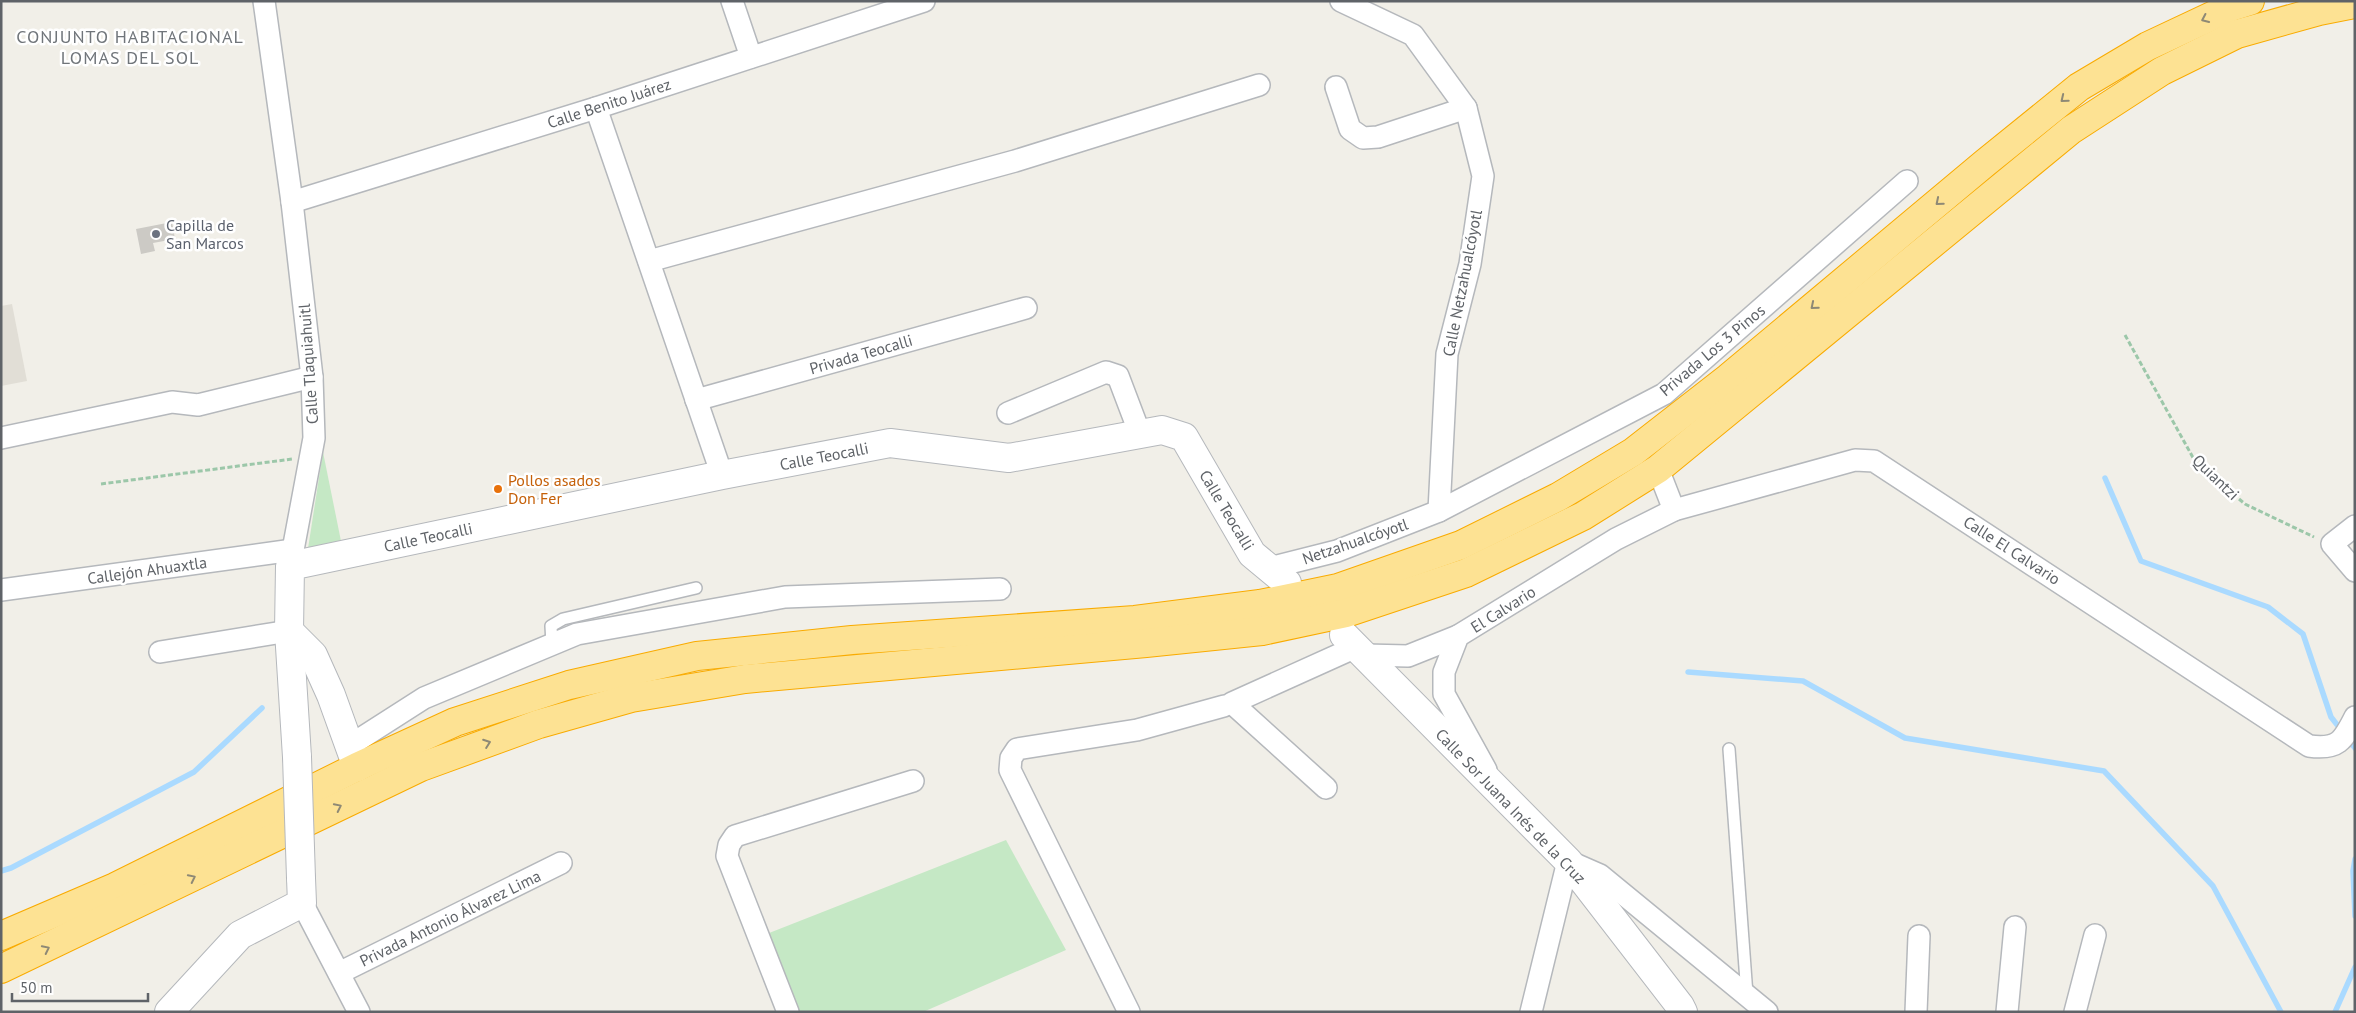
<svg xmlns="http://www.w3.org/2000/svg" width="2356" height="1013" font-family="'PT Sans',sans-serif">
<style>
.education{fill:#e1ded6}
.green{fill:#c5e8c5}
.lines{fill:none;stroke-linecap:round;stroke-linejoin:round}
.stream{stroke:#aadaff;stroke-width:5.5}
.building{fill:#cccac5}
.service-casing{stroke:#b5b8bc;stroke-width:14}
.minor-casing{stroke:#b5b8bc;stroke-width:24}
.tertiary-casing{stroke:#b5b8bc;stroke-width:30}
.motorway-casing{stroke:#f9ab00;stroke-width:30}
.path{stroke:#9cc7a9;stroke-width:3;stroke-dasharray:5 2.5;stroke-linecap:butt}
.service{stroke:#fff;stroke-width:11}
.minor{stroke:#fff;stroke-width:21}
.tertiary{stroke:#fff;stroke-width:28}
.motorway{stroke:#fde293;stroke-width:28}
.tertiary-bridge-casing{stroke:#b5b8bc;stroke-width:30;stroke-linecap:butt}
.tertiary-bridge{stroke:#fff;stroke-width:28}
.oneway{stroke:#8e8975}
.worship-dot{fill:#6b7280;stroke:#fff;stroke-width:2}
.food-dot{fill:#e8710a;stroke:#fff;stroke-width:2}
.labels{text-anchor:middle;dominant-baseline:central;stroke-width:5;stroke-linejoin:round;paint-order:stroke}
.street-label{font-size:16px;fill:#5f6368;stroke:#fff}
.worship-label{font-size:16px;fill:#5b616d;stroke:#fff;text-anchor:start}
.food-label{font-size:16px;fill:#c56008;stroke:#fff;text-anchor:start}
.neighbourhood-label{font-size:18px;letter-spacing:1px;fill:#70757a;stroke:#fff}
</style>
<rect width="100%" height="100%" fill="#f1efe8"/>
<!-- education -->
<path class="education" d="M12,304l15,77 -26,5v-80z"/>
<!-- green -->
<g class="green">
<path d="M323,452l20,99 -36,4z"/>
<path d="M1006,840l60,110 -143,62h-123l-36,-77z"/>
</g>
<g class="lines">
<!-- stream -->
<g class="stream">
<path d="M2105,478l36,83 127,46 35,27 28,83 11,14"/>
<path d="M1688,672l115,9 102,57 199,33 109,115 68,126"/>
<path d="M2347,738l8,10"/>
<path d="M2355,859l-2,12 2,45"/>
<path d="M1,871l10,-3 183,-96 68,-64"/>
<path d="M2335,1012l20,-45"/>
</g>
</g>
<!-- building -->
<path class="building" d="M172,222l3,17 -22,4 2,8 -14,3 -5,-25z"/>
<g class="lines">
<defs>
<g id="service">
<path d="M552,644l-1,-18 12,-7 133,-31"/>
<path d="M1729,749l18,246"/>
</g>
<g id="minor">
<path d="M264,1l28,201 20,175 2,61 -24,128"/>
<path d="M732,1l19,56"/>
<path d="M1341,1l72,34 53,73 17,68 -13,88 -23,90 -8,157"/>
<path d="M1336,87l14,42 13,9 15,-1 88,-29"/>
<path d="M596,108l126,367"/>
<path d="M292,202l304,-94 328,-107"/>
<path d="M649,261l366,-100 244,-76"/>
<path d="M696,400l330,-92"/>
<path d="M1008,413l98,-41 12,4 22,58"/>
<path d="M1,438l171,-36 26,3 114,-28"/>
<path d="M1658,469l16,41"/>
<path d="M2355,526l-23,18 23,27"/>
<path d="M1269,568l68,-17 102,-40 225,-117 243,-213"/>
<path d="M1,590l292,-40"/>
<path d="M160,652l129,-21"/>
<path d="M1365,655l43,1 50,-20"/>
<path d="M349,746l75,-48 153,-64 208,-37 215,-8"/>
<path d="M1486,770l-42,-76v-22l14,-36 158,-97 58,-29 181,-50 19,1 435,285c29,4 34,-5 46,-29"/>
<path d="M1326,788l-94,-85 124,-56"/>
<path d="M302,903l57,109"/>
<path d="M339,973l222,-110"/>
<path d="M788,1012l-61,-156 2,-11 6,-9 178,-55"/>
<path d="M1129,1012l-119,-242 1,-12 6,-9 120,-19 87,-24"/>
<path d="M1531,1012l37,-151 32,14 167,137"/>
<path d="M1916,1012l3,-76"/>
<path d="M2007,1012l8,-85"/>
<path d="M2075,1012l20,-77"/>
</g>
<g id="tertiary">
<path d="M289,631l24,24 18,40 26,72"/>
<path d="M1344,635l224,226 112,145 3,6"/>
<path d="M297,757l-8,-126 1,-65 432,-91 168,-32 119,15 153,-28 22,7 68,117 35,29"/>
<path d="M169,1012l71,-77 62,-32 -1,-25"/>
</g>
<g id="motorway">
<path d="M1,936l114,-49 242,-120 98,-45 114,-37 128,-29 155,-16 283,-20 125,-16 78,-16 123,-43 97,-48 75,-45 95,-74 257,-215 94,-76 69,-41 83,-39 19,-6"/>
<path d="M1,969l420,-202 118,-43 92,-26 114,-19 401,-36 116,-12 84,-18 120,-40 117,-57 75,-47 413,-339 91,-59 75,-37 82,-23 36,-7"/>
</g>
</defs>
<!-- service casing -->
<use href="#service" class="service-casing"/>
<!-- minor casing -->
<use href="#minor" class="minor-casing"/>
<!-- tertiary casing -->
<use href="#tertiary" class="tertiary-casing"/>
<!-- motorway casing -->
<use href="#motorway" class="motorway-casing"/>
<!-- path -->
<g class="path">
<path d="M2125,335l71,128 49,41 69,33"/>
<path d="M101,484l191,-25"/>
</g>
<!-- service -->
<use href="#service" class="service"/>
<!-- minor -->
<use href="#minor" class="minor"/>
<!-- tertiary -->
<use href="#tertiary" class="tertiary"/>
<!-- motorway -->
<use href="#motorway" class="motorway"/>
<defs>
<path id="tertiary-bridge" d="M297,757l4,121"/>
</defs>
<!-- tertiary-bridge casing -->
<use href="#tertiary-bridge" class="tertiary-bridge-casing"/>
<!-- tertiary-bridge -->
<use href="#tertiary-bridge" class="tertiary-bridge"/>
</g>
<!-- one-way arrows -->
<defs><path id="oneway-chevron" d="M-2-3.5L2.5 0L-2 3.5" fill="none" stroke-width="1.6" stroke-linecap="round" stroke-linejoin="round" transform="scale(1.25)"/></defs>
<g class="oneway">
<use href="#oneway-chevron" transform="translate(2205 19) rotate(155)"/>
<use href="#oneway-chevron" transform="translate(2064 99) rotate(141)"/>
<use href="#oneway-chevron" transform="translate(1939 202) rotate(140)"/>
<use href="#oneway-chevron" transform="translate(1814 306) rotate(140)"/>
<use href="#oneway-chevron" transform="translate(487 743) rotate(-20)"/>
<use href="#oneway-chevron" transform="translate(338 807) rotate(-26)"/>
<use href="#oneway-chevron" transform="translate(192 878) rotate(-26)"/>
<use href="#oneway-chevron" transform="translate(46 949) rotate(-26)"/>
</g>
<!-- markers -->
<circle class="worship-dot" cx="156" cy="234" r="5"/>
<circle class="food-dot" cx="498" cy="489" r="5"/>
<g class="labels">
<!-- street labels -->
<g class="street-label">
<text transform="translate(609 103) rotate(-18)">Calle Benito Juárez</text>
<text transform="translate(1462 283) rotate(-79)">Calle Netzahualcóyotl</text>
<text transform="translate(1712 350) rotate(-40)">Privada Los 3 Pinos</text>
<text transform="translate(861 354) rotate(-16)">Privada Teocalli</text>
<text transform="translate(308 364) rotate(-94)">Calle Tlaquiahuitl</text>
<text transform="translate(824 456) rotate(-11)">Calle Teocalli</text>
<text transform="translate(2216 477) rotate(44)">Quiantzi</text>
<text transform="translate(1227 510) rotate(59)">Calle Teocalli</text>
<text transform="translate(428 537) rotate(-12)">Calle Teocalli</text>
<text transform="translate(1355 541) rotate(-19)">Netzahualcóyotl</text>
<text transform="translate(2012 550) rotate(33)">Calle El Calvario</text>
<text transform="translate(147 570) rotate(-8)">Callejón Ahuaxtla</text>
<text transform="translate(1503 609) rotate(-32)">El Calvario</text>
<text transform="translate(1511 806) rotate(46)">Calle Sor Juana Inés de la Cruz</text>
<text transform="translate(450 918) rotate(-26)">Privada Antonio Álvarez Lima</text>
</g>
<!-- worship labels -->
<g class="worship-label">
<text x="166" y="225">Capilla de<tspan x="166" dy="18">San Marcos</tspan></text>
</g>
<!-- food labels -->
<g class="food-label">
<text x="508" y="480">Pollos asados<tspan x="508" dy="18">Don Fer</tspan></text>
</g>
<!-- neighbourhood labels -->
<g class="neighbourhood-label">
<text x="130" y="36">CONJUNTO HABITACIONAL<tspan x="130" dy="21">LOMAS DEL SOL</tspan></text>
</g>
</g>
<!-- border -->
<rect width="2356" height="1013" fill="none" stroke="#5f6368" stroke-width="5"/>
<!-- scale -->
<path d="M12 993v8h136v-8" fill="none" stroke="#5f6368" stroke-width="2.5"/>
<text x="20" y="993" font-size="15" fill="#5f6368" stroke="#ffffff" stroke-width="4" paint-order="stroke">50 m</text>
</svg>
